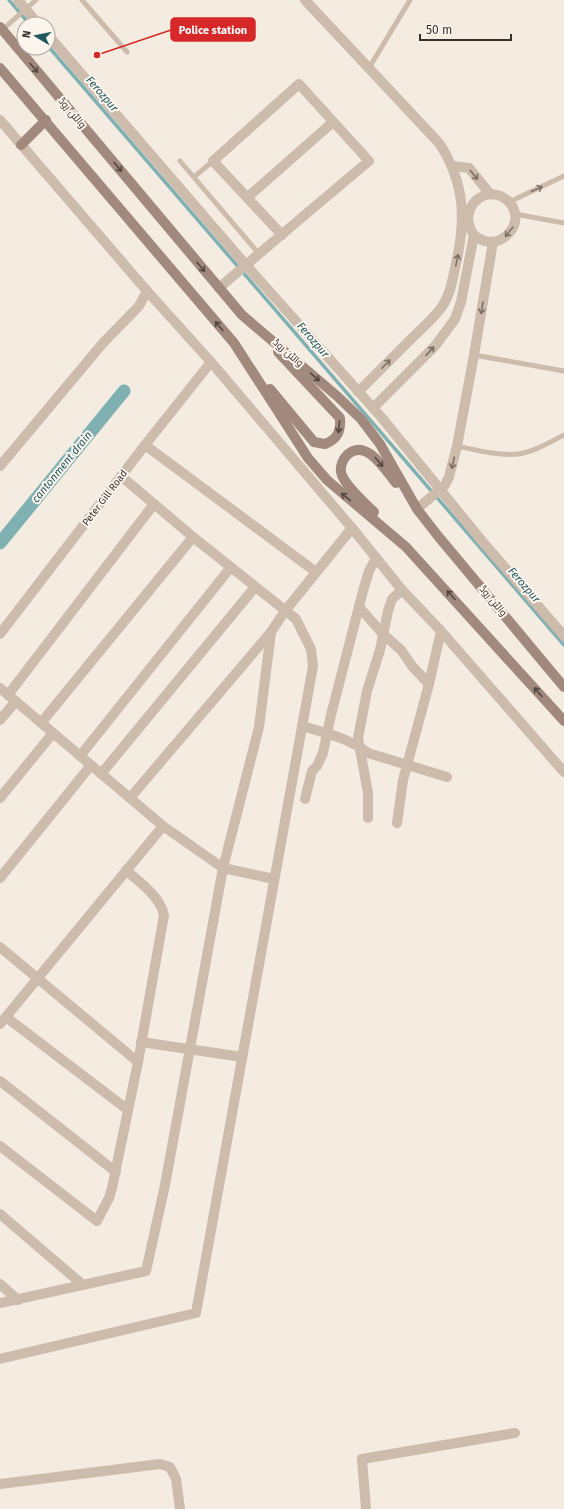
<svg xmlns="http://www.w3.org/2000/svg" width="564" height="1509" font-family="'Fira Sans',Cairo,sans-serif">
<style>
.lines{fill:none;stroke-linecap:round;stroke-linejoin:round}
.stream{stroke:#7fb0b2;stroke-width:3.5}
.canal{stroke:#7fb0b2;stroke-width:13}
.lane{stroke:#cdbbac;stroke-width:5}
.street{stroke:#cdbbac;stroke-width:10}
.secondary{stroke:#a18a7d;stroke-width:10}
.oneway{stroke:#544640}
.oneway2{stroke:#7d6f65}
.labels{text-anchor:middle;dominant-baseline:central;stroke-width:4;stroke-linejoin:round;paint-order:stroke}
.street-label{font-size:10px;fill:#3b302b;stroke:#fbf5ee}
.water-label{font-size:11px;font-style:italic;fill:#1f5a5e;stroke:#fbf5ee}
.leader{fill:none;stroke:#d62828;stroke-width:1.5}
.callout-dot{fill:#d62828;stroke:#fbf5ee;stroke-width:1.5}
.callout{fill:#d62828;stroke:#d62828;stroke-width:1.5}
.callout-label{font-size:11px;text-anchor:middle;font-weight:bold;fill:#fff}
</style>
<rect width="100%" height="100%" fill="#f4ebe1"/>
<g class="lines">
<!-- stream -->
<g class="stream">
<path d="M9,0l20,24"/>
<path d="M48,46l516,599"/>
</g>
<!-- canal -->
<path class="canal" d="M0,543l124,-152"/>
<!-- lane -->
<g class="lane">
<path d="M82,0l45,52"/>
<path d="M2,30l34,-30"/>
<path d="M369,68l41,-68"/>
<path d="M180,161l79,93"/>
<path d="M194,177l19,-16"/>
<path d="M509,202l55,-26"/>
<path d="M515,214l49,9"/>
<path d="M474,355l90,16"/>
<path d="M457,446c19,4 41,10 61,8 16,-2 32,-12 46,-19"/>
</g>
<!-- street -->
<g class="street">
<path d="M18,0l20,24"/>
<path d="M305,0l134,143c27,41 27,79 16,125 -3,14 -5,28 -14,40 -8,11 -19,20 -29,30 -18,18 -36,36 -54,54"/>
<path d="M48,35l198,230 136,153 100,123 82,95"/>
<path d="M0,120l147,171 64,71 141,166 50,62 39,41 123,141"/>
<path d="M453,166l16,2 21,26"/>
<path d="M248,197l85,-75"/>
<path d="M219,288c50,-43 100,-85 150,-127l-70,-77 -86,77 69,74"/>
<path d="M373,408l62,-62 20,-27 6,-17 13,-67c-19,-26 13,-55 35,-33 20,21 -11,54 -35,33"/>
<path d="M145,445l171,127"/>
<path d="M0,466l103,-123 36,-37 8,-15"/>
<path d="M417,509l28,-24 4,-8 8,-31 17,-91 19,-113"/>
<path d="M359,607l24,27 18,16 11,16 17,18"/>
<path d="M0,634l145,-189 66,-83"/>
<path d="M0,688l163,138 60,42 51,11"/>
<path d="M8,695l146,-191"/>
<path d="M0,720l16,-19"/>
<path d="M41,723l152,-186"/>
<path d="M302,726c23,7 47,12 66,27l79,24"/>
<path d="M80,756l151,-189"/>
<path d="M101,774l154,-187"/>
<path d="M0,798l53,-65"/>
<path d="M130,798l141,-166 14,-21 67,-83"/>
<path d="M305,799l7,-28 5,-5 6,-13 8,-38 32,-124 6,-20 7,-13"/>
<path d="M368,818v-25l-10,-55 9,-47 13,-41 8,-39 4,-12 10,-9"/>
<path d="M397,823l6,-43 26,-96 12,-53"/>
<path d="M0,878l91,-113"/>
<path d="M0,947l138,115"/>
<path d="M6,1017l122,93"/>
<path d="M0,1024l163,-198"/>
<path d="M141,1042l101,15"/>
<path d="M0,1081l116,91"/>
<path d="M0,1146l97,75 12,-23 3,-10 26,-126 26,-147c-4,-19 -25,-33 -38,-45"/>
<path d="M0,1214l83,71"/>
<path d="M0,1284l18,16"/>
<path d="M0,1303l146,-32 19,-86 58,-317 36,-141 12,-95"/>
<path d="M0,1359l196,-46 117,-647 -2,-17 -15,-30 -103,-82 -72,-61"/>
<path d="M0,1484l160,-20 10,3 6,12 4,30"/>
<path d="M366,1509l-4,-50 153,-26"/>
</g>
<!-- secondary -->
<g class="secondary">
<path d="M0,27l242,288 95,81 24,23 19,25 37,65 21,27 126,151"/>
<path d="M0,68l234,275 74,115 19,22 79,67 158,174"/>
<path d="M21,145l25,-25"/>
<path d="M270,389l44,53 11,2c13,-5 16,-13 15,-26l-62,-66"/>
<path d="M374,512c-9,-9 -31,-28 -33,-40 -1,-6 2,-13 6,-17 19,-18 39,16 49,28"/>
</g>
</g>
<!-- one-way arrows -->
<defs><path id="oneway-shaft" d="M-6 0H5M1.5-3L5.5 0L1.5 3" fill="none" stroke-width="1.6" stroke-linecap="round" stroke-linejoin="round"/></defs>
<g class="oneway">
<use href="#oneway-shaft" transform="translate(34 68) rotate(50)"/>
<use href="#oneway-shaft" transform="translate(118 167) rotate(50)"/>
<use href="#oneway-shaft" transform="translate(201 267) rotate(50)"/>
<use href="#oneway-shaft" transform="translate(219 326) rotate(-130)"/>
<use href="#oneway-shaft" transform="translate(315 377) rotate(41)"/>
<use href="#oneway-shaft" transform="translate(339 427) rotate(95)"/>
<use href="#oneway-shaft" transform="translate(379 462) rotate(50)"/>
<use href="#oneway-shaft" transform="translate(346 497) rotate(-141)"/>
<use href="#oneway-shaft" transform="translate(451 595) rotate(-132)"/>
<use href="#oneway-shaft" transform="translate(538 692) rotate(-132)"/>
</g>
<g class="oneway2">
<use href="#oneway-shaft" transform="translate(474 175) rotate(51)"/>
<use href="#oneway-shaft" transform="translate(537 189) rotate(-25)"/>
<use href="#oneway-shaft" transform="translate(509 232) rotate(129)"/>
<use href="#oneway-shaft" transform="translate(457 260) rotate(-78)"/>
<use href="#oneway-shaft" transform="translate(482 308) rotate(99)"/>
<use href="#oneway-shaft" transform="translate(430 351) rotate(-47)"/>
<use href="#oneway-shaft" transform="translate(386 364) rotate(-45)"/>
<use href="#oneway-shaft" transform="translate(453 463) rotate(103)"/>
</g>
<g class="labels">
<!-- street labels -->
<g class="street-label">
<text transform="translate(72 113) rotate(50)">والٹن روڈ</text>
<text transform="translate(288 353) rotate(41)">والٹن روڈ</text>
<text transform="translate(105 498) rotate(-53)">Peter Gill Road</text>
<text transform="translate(493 601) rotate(50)">والٹن روڈ</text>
</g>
<!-- water labels -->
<g class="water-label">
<text transform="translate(102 94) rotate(49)">Ferozpur</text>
<text transform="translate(313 340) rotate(49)">Ferozpur</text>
<text transform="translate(62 467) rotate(-51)">cantonment drain</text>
<text transform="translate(524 585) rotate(49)">Ferozpur</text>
</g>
</g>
<!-- callouts -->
<path class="leader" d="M97 55L171 30"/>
<circle class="callout-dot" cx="97" cy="55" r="4"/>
<rect class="callout" x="171" y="18" width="84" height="23" rx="4"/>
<g class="callout-label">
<text x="213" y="34">Police station</text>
</g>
<!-- north arrow -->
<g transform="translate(36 36) rotate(280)"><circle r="19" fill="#fbf5ee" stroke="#aea6a0"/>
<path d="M0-3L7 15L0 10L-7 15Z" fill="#1f5a5e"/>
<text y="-6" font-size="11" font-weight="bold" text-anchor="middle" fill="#3b302b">N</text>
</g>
<!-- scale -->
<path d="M420 34v6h91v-6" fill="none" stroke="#3b302b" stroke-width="2"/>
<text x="426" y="34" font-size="12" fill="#3b302b" stroke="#fbf5ee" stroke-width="3" paint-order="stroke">50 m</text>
</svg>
